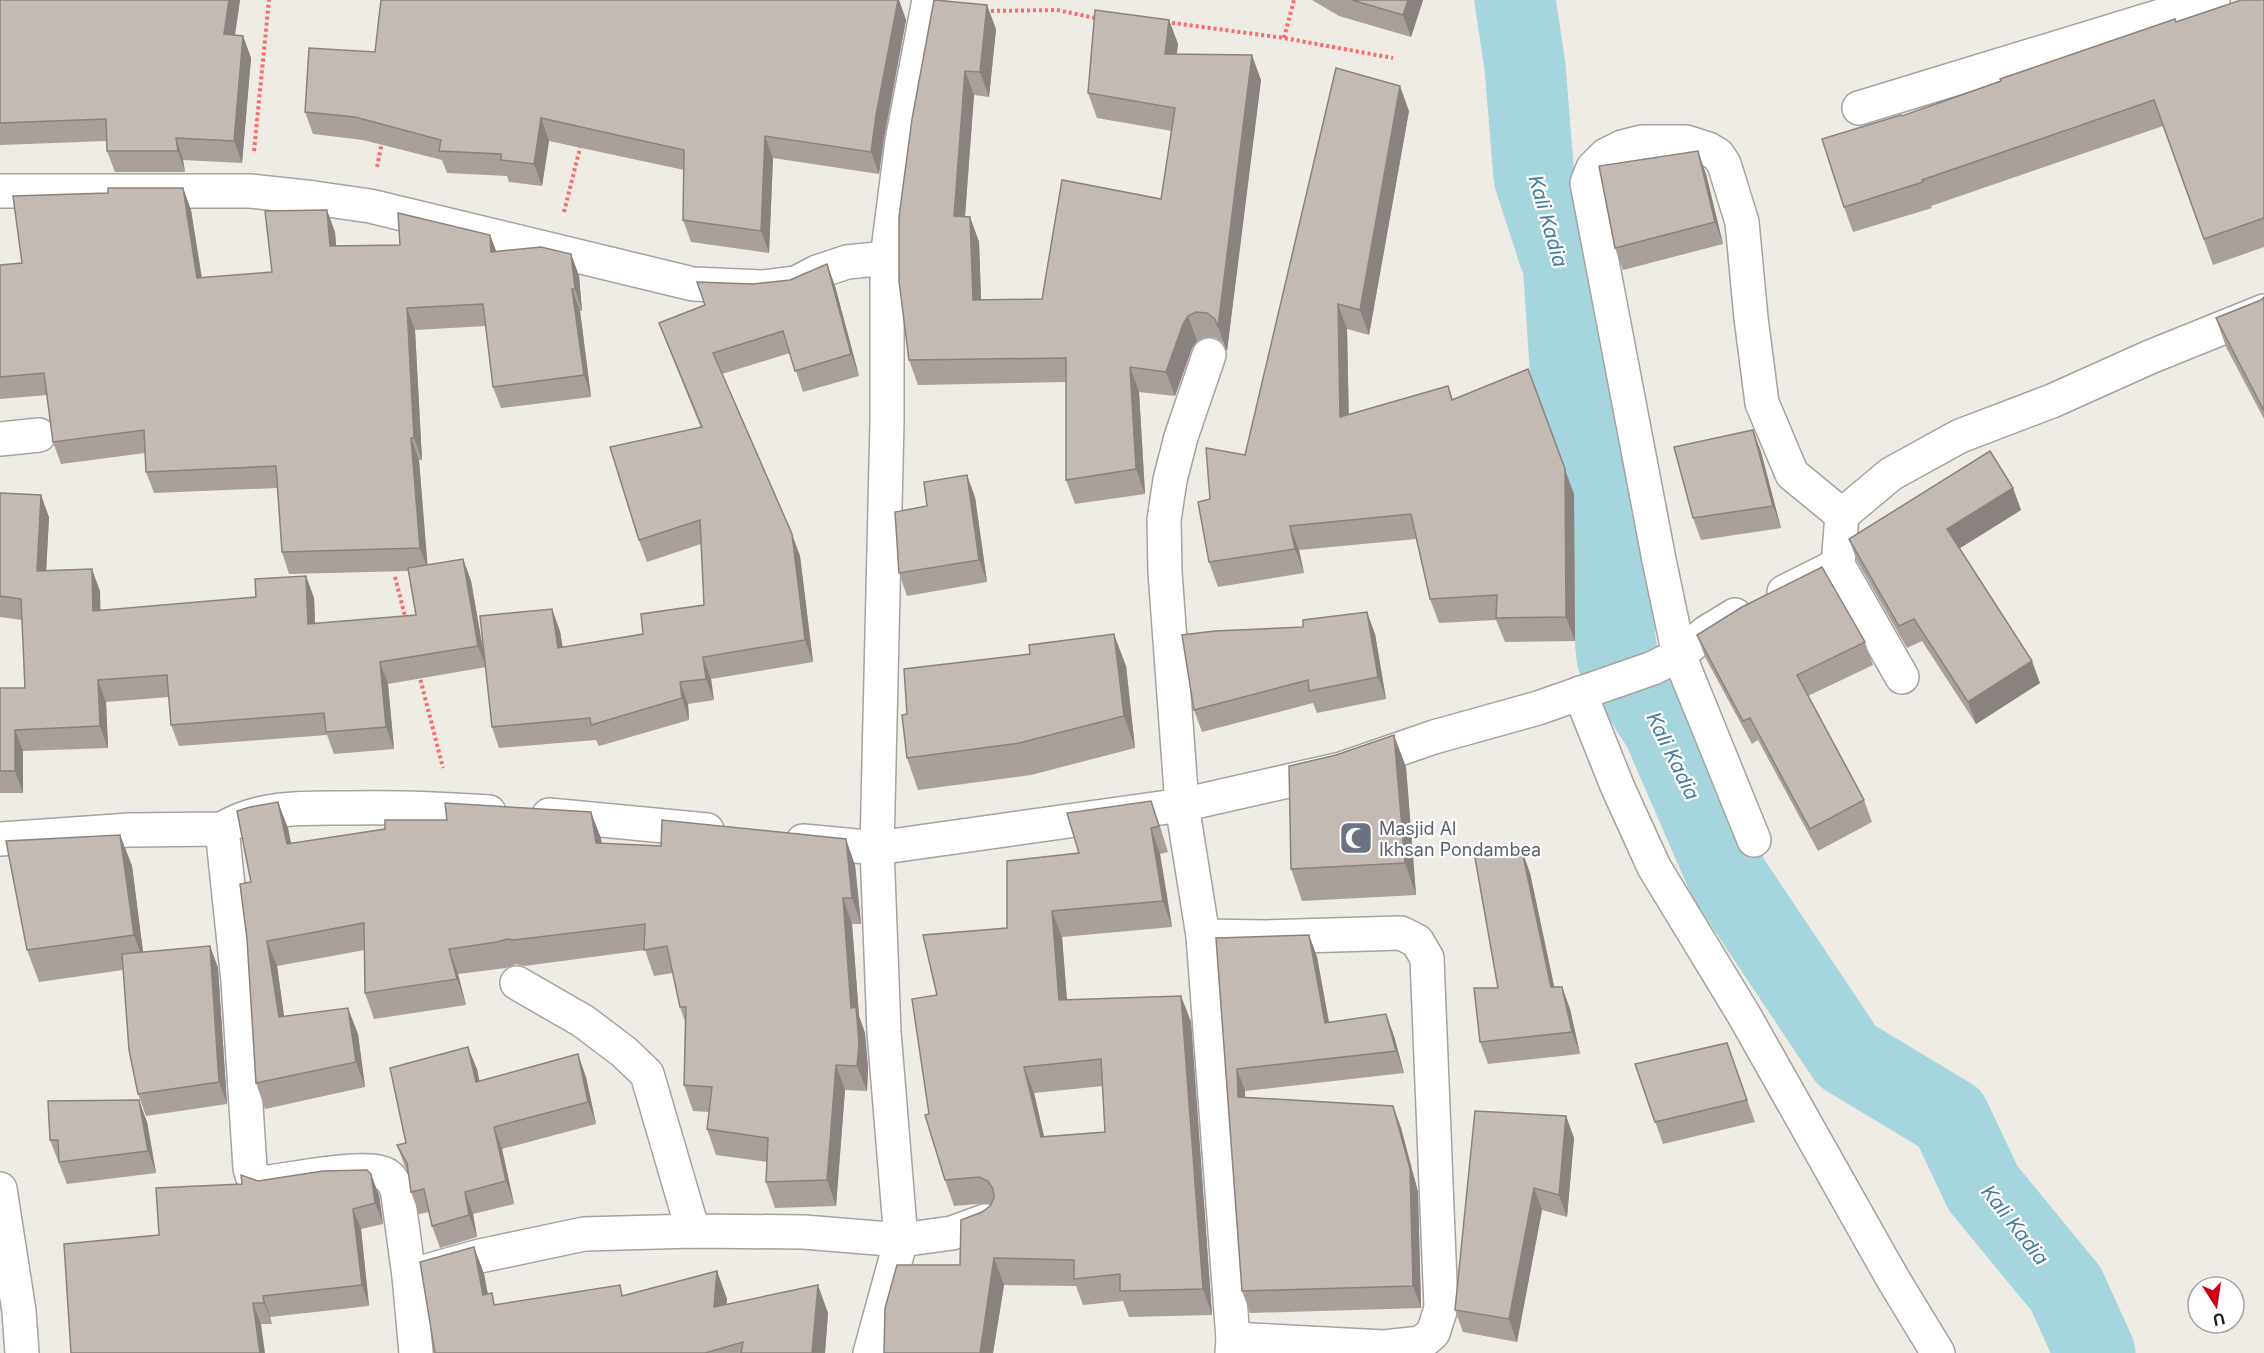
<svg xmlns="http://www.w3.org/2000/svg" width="2264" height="1353" font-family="Inter,sans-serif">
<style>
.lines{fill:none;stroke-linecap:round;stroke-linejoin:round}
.river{stroke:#a5d6dd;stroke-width:81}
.minor-casing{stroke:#a3a3a3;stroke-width:36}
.path{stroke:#f96c6c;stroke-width:4;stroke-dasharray:3 3;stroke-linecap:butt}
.minor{stroke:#fff;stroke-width:33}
.wall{fill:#a9a09b;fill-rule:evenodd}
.shaded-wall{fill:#89827e}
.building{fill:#c4bab4;stroke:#89827e;stroke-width:1.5;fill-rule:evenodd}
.labels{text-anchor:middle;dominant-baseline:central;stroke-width:4.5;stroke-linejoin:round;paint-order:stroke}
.worship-label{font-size:18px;fill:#5b616d;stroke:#fff;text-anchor:start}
.water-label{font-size:20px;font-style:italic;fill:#457b9e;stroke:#fff}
</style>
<rect width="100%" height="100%" fill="#efebe5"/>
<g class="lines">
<!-- river -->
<path class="river" d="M1515,0l10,67 9,110 25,77 4,7 7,104 26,85 21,207 46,71 65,150 119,178 103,62 33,70 83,101 29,64"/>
<defs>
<g id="minor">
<path d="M1859,108l354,-108"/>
<path d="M0,191h250l64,7 56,8 323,78 69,3 34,-4 21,-11 30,-10 40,-4"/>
<path d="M1209,355l-28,82 -11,43 -6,40 1,52 17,233 21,131 30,403 -1,14"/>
<path d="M0,439l39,-4"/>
<path d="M1838,565l64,112"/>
<path d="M1784,592l54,-27 4,-50 49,-41 69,-38 92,-35 98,-44 114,-46"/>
<path d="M1580,693l38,95 36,79 90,148 149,264 45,74"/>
<path d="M549,815l158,15"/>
<path d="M222,829l16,152 12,187 2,7 11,8c24,-3 108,-21 125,-7 4,3 6,8 9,12l12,88"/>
<path d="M0,839l130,-9 92,-1c39,-24 86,-21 129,-21 47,-1 92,1 138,4"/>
<path d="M1754,840l-75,-185 -20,-95 -72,-377 6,-15 13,-13 16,-8 20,-5h44l22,7 10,6 6,9 18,58 9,96 11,85 30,71 50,41"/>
<path d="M803,841l74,7 305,-43 159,-36 93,-32 104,-29 115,-40 26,-13 28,-23 28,-17"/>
<path d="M1203,936l63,1 135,-4 16,8 10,17 14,350 -8,25 -12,10 -37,4 -151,-8"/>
<path d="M517,983l66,38 41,31 23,22 46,157"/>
<path d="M0,1189l19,122 3,42"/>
<path d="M416,1353l-7,-77 71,-20 104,-22 109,-3 111,1 97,8 51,-7 33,-12"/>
<path d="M870,1353l31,-113 -17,-208 -7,-184 10,-427v-163l15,-117 27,-141"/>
</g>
</defs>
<!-- minor casing -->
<use href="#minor" class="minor-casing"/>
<!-- path -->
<g class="path">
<path d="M985,11l72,-1 43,9"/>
<path d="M1166,22l118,16 109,20"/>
<path d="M1284,38l10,-38"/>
<path d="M254,151l15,-151"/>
<path d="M377,167l5,-25"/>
<path d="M564,212l17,-68"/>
<path d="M395,577l11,43"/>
<path d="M419,674l24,94"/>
</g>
<!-- minor -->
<use href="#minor" class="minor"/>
</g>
<!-- wall -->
<g class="wall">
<path d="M0,0h240l-5,35 8,1 8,22 -9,105 -59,-3 2,12h-70l-8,-21v-10l-107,4z"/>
<path d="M381,0h518l7,20 -22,118 -5,36 -106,-16 -4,95 -78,-11 -8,-22 1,-50 -135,-29 -7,45 -33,-4 -2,-6 -60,-3 -5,-13 -79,-20 -50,-6 -8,-22 70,-60z"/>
<path d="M1312,0h111l-12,37 -72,-21z"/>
<path d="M2264,0v247l-51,18 -50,-139 -232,80 1,2 -79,24 -9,-25 58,-91 274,-94z"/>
<path d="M1169,20l9,24 -1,10 84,26 -34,271 -4,-8 -7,-5 -11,-1 -8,4 -5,7 -17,48 -36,-4 6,102 -70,10 -9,-24v-98l-148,3 -9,-25 3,-241 84,-90 -7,68 -15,-2 -9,122h5l9,25 2,58 61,-1 119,-100 11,-68 -75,-13 -9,-25z"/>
<path d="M1409,111l-40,224 -22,-6 2,86 99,-29 5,14 121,94 1,147 -70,1 -9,-22 -57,3 -9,-24 -14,-60 -117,11 5,23 -86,14 -9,-25 36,-107z"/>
<path d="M1706,174l17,70 -100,26 -8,-22z"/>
<path d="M183,188l8,22 11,68 70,-6 63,-40 1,14 64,-1 90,-10 6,16 75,3 8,22 3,35h-2l11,86 -90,11 -8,-21 -7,-61 -71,4 7,130h-3l8,105 36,-6 8,22 14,79 75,-29 3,17 80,-14 61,-29 -3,-61 -54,18 -8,-22 62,-112 -34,-84 -8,-21 46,-18 48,-21 37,-4 37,-16 8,22 24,90 -56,16 -13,-39 -68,21 78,182 13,106 -102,17 3,21 -26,4 1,16 -90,26 -3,-6 -97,8 -7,-21 -6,-60 -98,17 6,65 -60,5 -7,-19 -148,11 -8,-21 -2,-28 -63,5 2,46 -85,3v42h-23v-105h25l-3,-68 -22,-3v-124l49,24 -3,54 54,20v20l156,-14 50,-21 8,22 1,25 101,-8 -8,-44 -119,3 -7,-22 -5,-64 -123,5 -8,-21 -1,-19 -84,11 -8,-22 -6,-47 -47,4v-134l22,-2 86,-70z"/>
<path d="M2264,297v122l-38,-72 -10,-29 45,-18z"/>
<path d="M1753,430l8,22 20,76 -80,12 -8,-22z"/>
<path d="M2013,488l8,22 -62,39 81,134 -64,41 -54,-83 -15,7 -50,-87 -8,-22z"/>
<path d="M975,497l12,85 -80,14 -8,-23 28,-67z"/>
<path d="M1375,634l11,65 -69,14 -4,-10 -111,29 -8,-22z"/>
<path d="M1697,635l168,7 8,23 -65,31 56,104 8,22 -54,29 -60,-111 -6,4 -47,-87z"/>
<path d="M1126,666l9,82 -104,27 -113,15 -11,-32z"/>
<path d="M1406,767l10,128 -114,6 -11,-32z"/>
<path d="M1151,801l17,51 -8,2 12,73 -110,10 5,63 114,-4 10,26 21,293 -83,2 -6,-16 -40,4 -7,-19 -72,-1 -11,68h-109l76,-88 22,-53 8,-6 1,-2 -2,-1 -35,3 -9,-26 -16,-66 8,-119 70,-67 72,-75zM1103,1086l2,46 -61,4 -10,-43z"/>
<path d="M288,828l3,15 310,-5v5l254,22 6,59h-9l7,92 6,17 3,35 -1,23 -22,-1 -9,116 -61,2 -9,-26 1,-20 -51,-7 -9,-26 2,-17 -16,-1 -9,-26 1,-63 -5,-15 -7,-34 -19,3 -9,-26 -121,16 -8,-2 -10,4 -48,6 8,31 -92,14 -9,-26v-43l-88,16 7,51 74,17 7,53 -100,22 -9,-26 -5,-201z"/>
<path d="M120,835l12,31 11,86 67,-6 8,22 9,136 -81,12 -8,-22 -15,-124 -84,12 -12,-32z"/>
<path d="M1522,851l8,22 24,114h8l8,22 10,45 -92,10 -8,-22 18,-54z"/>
<path d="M1309,935l8,22 12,65 57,-8 8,22 10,37 -159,18v6l148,9 8,22 17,64 3,116 -171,5 -8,-22 -26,-353z"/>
<path d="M1727,1043l28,79 -92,22 -28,-80z"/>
<path d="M477,1069l2,12 107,-4 10,47 -94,25 12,55 -41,10 4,23 -37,11 -8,-22 -3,-14 -10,2 -8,-22 -2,-19 -4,-6 -8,-22 9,-2z"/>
<path d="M1566,1116l8,22 -7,79 -25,-7 -25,132 -54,-10 -8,-22z"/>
<path d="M147,1122l9,51 -89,11 -17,-44z"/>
<path d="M258,1181l121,14 4,29 -22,5 8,77 -99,11 2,7h-11l-102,-89 83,-51z"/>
<path d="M474,1247l10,27 4,20 8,11 128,-9 93,-25 10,28 -1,5 102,9 -3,40h-390z"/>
</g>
<!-- shaded-wall -->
<g class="shaded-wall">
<path d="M229,0h11l-8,55 -8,-21z"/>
<path d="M898,0h1l7,20 -22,118 -5,36 -8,-22 5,-37z"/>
<path d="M1408,0h15l-12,37 -8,-22z"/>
<path d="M987,5l9,24 -7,68 -9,-25z"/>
<path d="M1169,20l9,24 -5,35 -8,-25z"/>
<path d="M243,36l8,22 -9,105 -8,-22z"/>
<path d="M1252,55l9,25 -34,271 -9,-24z"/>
<path d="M965,71l9,24 -11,146 -9,-25z"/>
<path d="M1400,86l9,25 -40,224 -9,-25z"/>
<path d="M541,118l8,23 -7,45 -8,-22z"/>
<path d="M765,136l8,22 -4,95 -8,-22z"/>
<path d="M176,138l7,22 2,12 -7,-21z"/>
<path d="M1698,151l8,23 17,70 -8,-22z"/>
<path d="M183,188l8,22 14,90 -8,-22z"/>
<path d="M327,210l8,22 3,35 -8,-21z"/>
<path d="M970,217l9,25 3,83 -9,-25z"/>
<path d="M490,235l8,21 -7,-4z"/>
<path d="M571,254l8,22 3,35 -7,-22z"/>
<path d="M827,264l8,22 24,90 -8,-22z"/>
<path d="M572,289l8,22 11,86 -7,-22z"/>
<path d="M1338,304l9,25 2,113 -9,-25z"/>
<path d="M407,308l8,22 7,130 -8,-22z"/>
<path d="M1188,316l9,25 -5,7 -17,48 -9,-24 17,-48z"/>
<path d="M1130,367l9,25 6,102 -9,-25z"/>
<path d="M1528,369l46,125 1,147 -9,-24z"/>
<path d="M1753,430l8,22 20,76 -8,-22z"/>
<path d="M411,438l8,22 9,110 -8,-22z"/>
<path d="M967,475l8,22 12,85 -8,-22z"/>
<path d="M2013,488l8,22 -66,41 -8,-22z"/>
<path d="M41,495l8,22 -4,76 -8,-22z"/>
<path d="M1290,526l9,24 5,23 -9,-24z"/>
<path d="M792,534l8,22 13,106 -8,-22z"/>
<path d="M463,559l8,22 15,86 -8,-21z"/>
<path d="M92,569l8,22 1,42 -8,-22z"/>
<path d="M306,576l8,22 2,47 -8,-21z"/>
<path d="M552,609l8,22 6,39 -8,-22z"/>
<path d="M1367,612l8,22 11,65 -8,-22z"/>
<path d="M1114,634l12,32 9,82 -11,-32z"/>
<path d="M703,657l8,22 3,21 -8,-21z"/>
<path d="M2032,661l8,22 -64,41 -8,-22z"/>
<path d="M380,662l8,22 6,65 -8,-22z"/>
<path d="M98,680l8,22 2,46 -8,-22z"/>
<path d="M680,682l8,22 1,16 -7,-22z"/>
<path d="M15,730l8,21v42l-8,-22z"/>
<path d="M1394,735l12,32 10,128 -11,-32z"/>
<path d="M1151,801l9,26 8,25 -9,-26z"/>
<path d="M278,802l10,26 8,41 -9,-25z"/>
<path d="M591,812l10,26 4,30 -9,-25z"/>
<path d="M1151,828l9,26 12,73 -9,-26z"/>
<path d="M120,835l12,31 13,101 -11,-32z"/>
<path d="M846,839l9,26 6,59 -9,-26z"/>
<path d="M1522,851l8,22 29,136 -8,-22z"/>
<path d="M843,898l9,26 7,92 6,17 3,35 -1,23 -10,-25 -6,-58z"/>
<path d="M1052,911l10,26 7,89 -10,-26z"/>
<path d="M1309,935l8,22 16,88 -8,-22z"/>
<path d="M267,941l10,25 11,77 -9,-26z"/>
<path d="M210,946l8,22 9,136 -8,-22z"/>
<path d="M449,949l9,25 8,31 -9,-26z"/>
<path d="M1562,987l8,22 10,45 -8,-22z"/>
<path d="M1181,996l10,26 21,293 -9,-26z"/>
<path d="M348,1008l10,26 7,53 -9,-25z"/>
<path d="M1386,1014l8,22 10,37 -8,-22z"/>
<path d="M468,1047l9,22 7,35 -8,-22z"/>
<path d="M578,1054l8,23 10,47 -8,-22z"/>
<path d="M836,1065l9,25 -9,116 -9,-26z"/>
<path d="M1024,1067l10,26 16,70 -9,-26z"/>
<path d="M1237,1069l8,22 1,28 -8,-22z"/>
<path d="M139,1100l8,22 9,51 -8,-22z"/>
<path d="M1393,1106l8,22 17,64 3,116 -8,-22z"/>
<path d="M1566,1116l8,22 -7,79 -8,-22z"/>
<path d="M494,1127l8,22 12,55 -8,-23z"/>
<path d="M371,1174l8,21 4,29 -8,-21z"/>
<path d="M1534,1188l8,22 -25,132 -8,-23z"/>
<path d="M465,1192l8,22 4,23 -8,-22z"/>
<path d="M353,1209l8,20 8,77 -7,-21z"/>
<path d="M474,1247l10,27 9,49 -10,-28z"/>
<path d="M994,1258l10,27 -11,68h-13z"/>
<path d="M717,1271l10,28 -3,36 -10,-28z"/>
<path d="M818,1285l10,28 -3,40h-13z"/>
<path d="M263,1296l7,21 2,7 -8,-21z"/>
<path d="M253,1303l8,21 4,29h-5z"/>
</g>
<!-- building -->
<g class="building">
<path d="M0,0h229l-5,34 19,2 -9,105 -58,-3 2,13h-71l-1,-32 -106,4z"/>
<path d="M381,0h517l-22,115 -5,37 -106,-16 -4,95 -78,-11 1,-70 -143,-32 -7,46 -33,-4v-6l-62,-3 2,-11 -86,-23 -50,-5 4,-64 66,4z"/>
<path d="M934,0l53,5 -7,67 -15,-1 -11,145 16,1 3,83 69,-1 20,-119 99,19 14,-91 -87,-15 7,-83 74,10 -4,34 87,1 -34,272 -3,-8 -8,-6 -11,-1 -8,4 -5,8 -17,48 -36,-5 6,102 -70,11v-122l-157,2 -10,-79v-64l13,-98z"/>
<path d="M1352,0h56l-5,15z"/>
<path d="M2241,0h23v218l-60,21 -50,-139 -232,80 1,2 -79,25 -22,-68 79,-24 1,1 99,-35 -1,-2 175,-60 1,3z"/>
<path d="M1336,68l64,18 -40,224 -22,-6 2,113 108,-31 4,14 76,-31 37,100 1,148 -70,1 1,-23 -67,4 -19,-85 -121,12 5,23 -86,13 -11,-60 12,-3 -4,-51 39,7z"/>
<path d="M1698,151l17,71 -100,26 -16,-82z"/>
<path d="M108,188h75l14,90 75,-6 -7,-61 62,-1 3,36 70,-1 -2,-32 92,22 1,17 50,-5 30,7 4,35h-3l12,86 -91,12 -10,-83 -76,4 7,130h-3l9,110 -138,4 -6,-86 -130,6 -2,-42 -91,12 -9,-69 -44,4v-112l22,-2 -9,-67 95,-3z"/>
<path d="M827,264l24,90 -56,17 -12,-40 -70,22 79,181 13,106 -102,17 3,22 -26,3 2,16 -91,27 -1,-7 -98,9 -12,-111 72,-7 6,39 85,-14 -2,-20 63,-9 -4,-85 -61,20 -29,-93 92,-20 -43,-104 46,-18 -8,-23 56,2 37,-4z"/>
<path d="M2264,297v114l-48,-93 45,-18z"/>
<path d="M1753,430l20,76 -80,12 -19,-71z"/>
<path d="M1990,451l23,37 -66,41 85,132 -64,41 -54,-83 -15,7 -50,-87z"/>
<path d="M967,475l12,85 -80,13 -4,-61 32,-6 -3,-24z"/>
<path d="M0,493l41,2 -4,76 55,-2 1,42 163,-14 -1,-18 51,-3 2,48 108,-9 -8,-47 55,-9 15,87 -98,16 6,65 -60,5 -2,-19 -153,12 -4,-50 -69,5 2,46 -85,4v41h-15v-83h25l-4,-89 -21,-3z"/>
<path d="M1822,567l43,75 -68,33 67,125 -54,29 -60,-111 -7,3 -46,-86 45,-28z"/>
<path d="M1367,612l11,65 -69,14 -1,-11 -114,30 -12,-75 33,-4 88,-4v-7z"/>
<path d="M1114,634l10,82 -105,27 -112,15 -5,-43 5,-1 -3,-45 126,-15 -1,-9z"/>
<path d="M1394,735l11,128 -114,6 -2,-103 47,-11z"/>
<path d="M1151,801l8,25 -8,2 12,73 -111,10 7,89 122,-4 22,293 -83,2v-17l-46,5v-19l-80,-2 -14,95h-96l1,-45 12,-43h63l1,-45 21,-8 8,-6 4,-8 -1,-9 -5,-8 -9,-4 -34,3 -20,-65 4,-1 -17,-115 25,-4 -14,-60 84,-7v-67l72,-8 -12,-40zM1101,1059l4,73 -64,5 -17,-70z"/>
<path d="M278,802l9,42 98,-15v-9h62l-2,-17 146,9 5,31 65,3 1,-26 184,19 6,59h-9l8,110 5,-1 3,36 -2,23 -21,-1 -9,115 -61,2 2,-44 -61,-9 5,-42 -28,-2 2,-78h-6l-13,-61 -23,4 1,-26 -131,16 -7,-1 -10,3 -48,7 8,30 -92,14 -1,-70 -97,18 12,76 69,-9 8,54 -100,21 -9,-144 -7,-55 11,-2 -14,-71 13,-4z"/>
<path d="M120,835l14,100 -107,15 -21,-109z"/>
<path d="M1522,851l29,136h11l10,45 -92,10 -6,-54h24l-23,-130z"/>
<path d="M1309,935l16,88 61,-9 10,37 -159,18 1,28 155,9 17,63 3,117 -171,5 -26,-353z"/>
<path d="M210,946l9,136 -81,12 -9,-44 -7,-96z"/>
<path d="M1727,1043l20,57 -92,22 -20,-58z"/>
<path d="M468,1047l8,35 102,-28 10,48 -94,25 12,54 -41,11 4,23 -37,11 -8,-37 -13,3 -4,-29 -10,-18 9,-2 -16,-75z"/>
<path d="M139,1100l9,51 -89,11 -1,-22h-8l-2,-39z"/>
<path d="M1475,1111l91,5 -7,79 -25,-7 -25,131 -54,-9z"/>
<path d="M367,1170l4,4 4,29 -22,6 9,76 -99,11 1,7h-11l7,50h-189l-7,-109 95,-9 -3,-47 86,-4 -1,-9 17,6 65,-10z"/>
<path d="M474,1247l9,48 9,-2 2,12 126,-20 2,11 95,-25 -3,36 104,-22 -6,68h-71l2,-11 -38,11h-270l-15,-91z"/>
</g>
<!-- icons -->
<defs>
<symbol id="mosque-square" viewBox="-11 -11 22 22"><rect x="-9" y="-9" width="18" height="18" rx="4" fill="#6b7280" stroke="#fff"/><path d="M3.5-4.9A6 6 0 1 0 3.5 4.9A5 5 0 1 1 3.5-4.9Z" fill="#fff"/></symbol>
</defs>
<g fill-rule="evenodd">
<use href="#mosque-square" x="1337" y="819" width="38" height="38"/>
</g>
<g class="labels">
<!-- worship labels -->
<g class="worship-label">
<text x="1379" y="828">Masjid Al<tspan x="1379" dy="21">Ikhsan Pondambea</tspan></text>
</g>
<!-- water labels -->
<g class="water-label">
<text transform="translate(1548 221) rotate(74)">Kali Kadia</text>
<text transform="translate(1673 756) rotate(64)">Kali Kadia</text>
<text transform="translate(2015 1225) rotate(52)">Kali Kadia</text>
</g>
</g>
<!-- north arrow -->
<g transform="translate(2216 1305) rotate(168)"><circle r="28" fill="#ffffff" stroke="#a5a5a5" stroke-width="1.5"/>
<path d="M0-4.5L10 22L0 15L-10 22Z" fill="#cd0115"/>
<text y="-9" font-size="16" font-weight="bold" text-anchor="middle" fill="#1f1f1f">U</text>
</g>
</svg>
